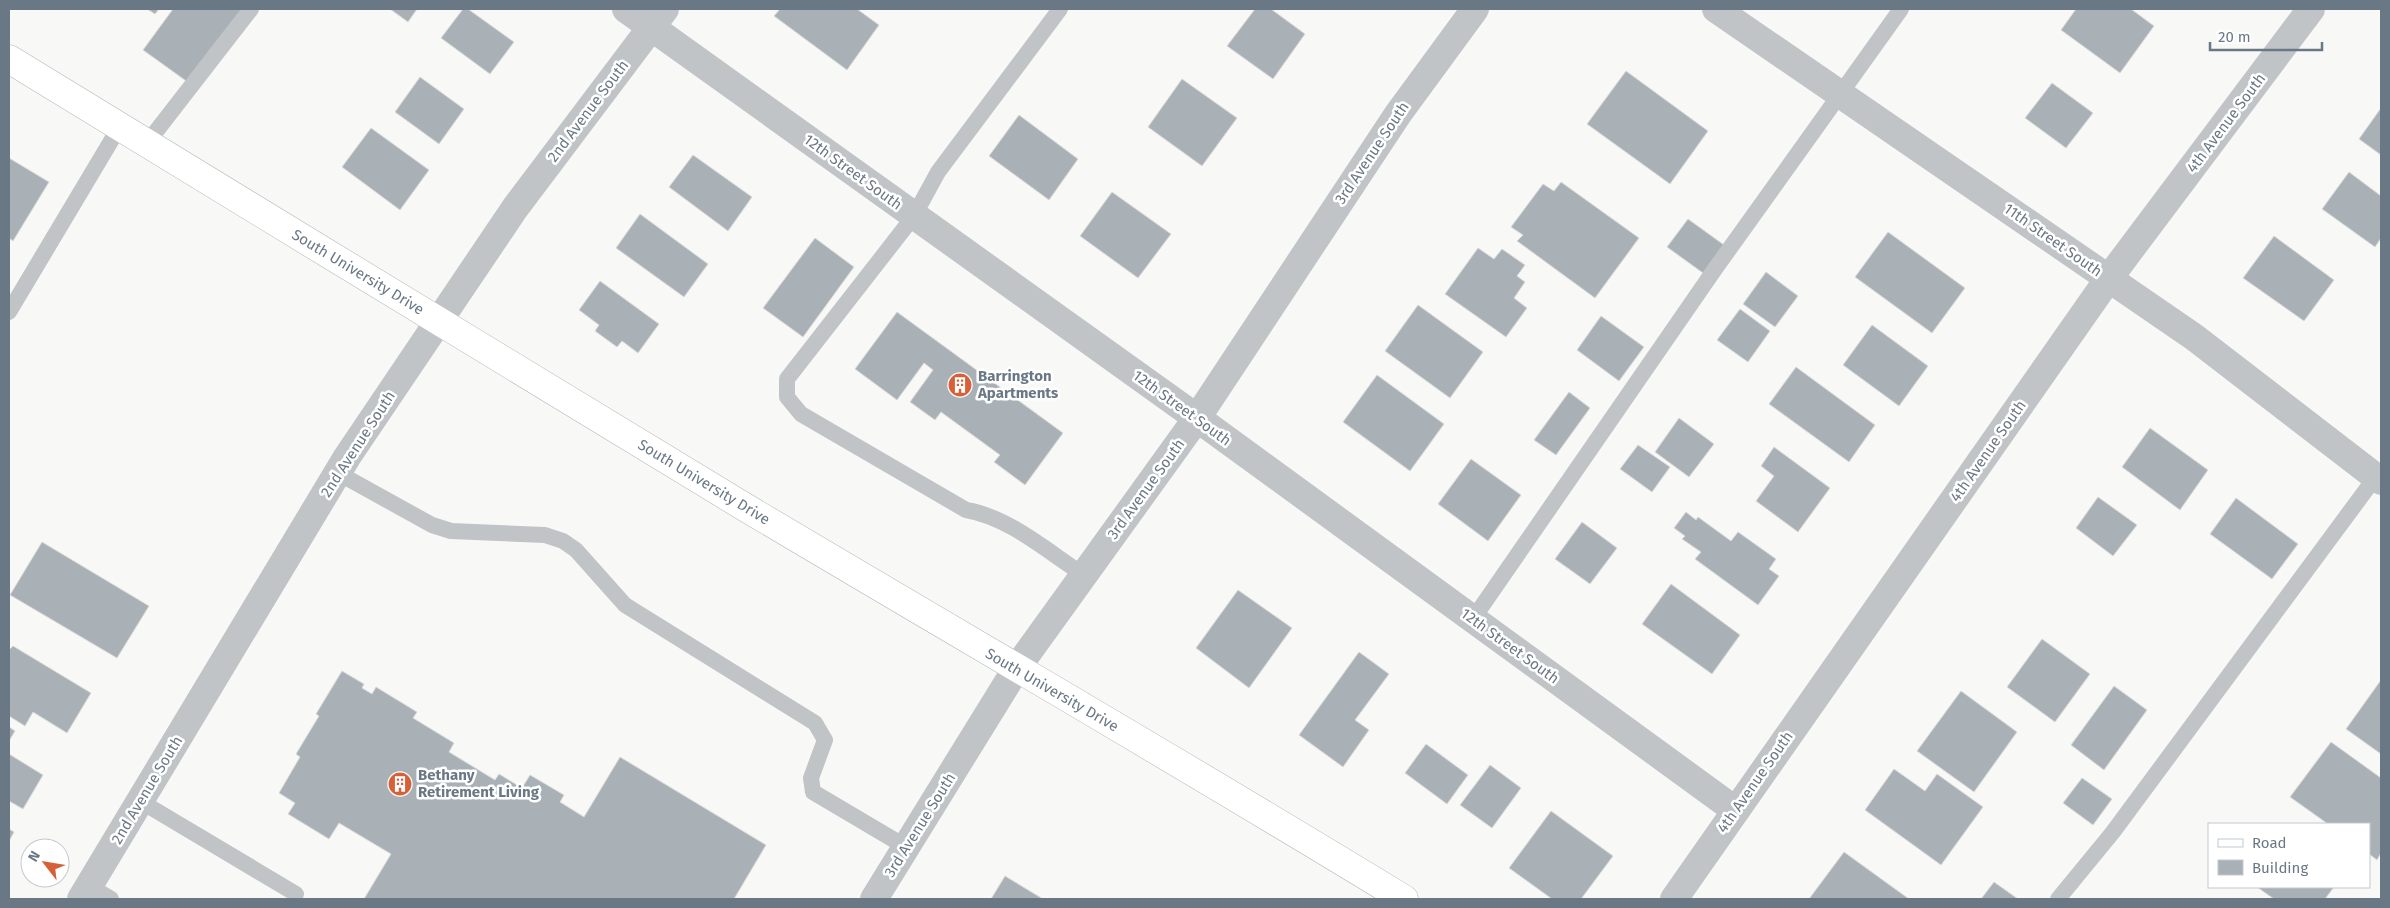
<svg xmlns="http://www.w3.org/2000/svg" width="2390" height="908" font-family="'Fira Sans',sans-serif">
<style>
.building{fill:#aab1b6;stroke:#dadad8}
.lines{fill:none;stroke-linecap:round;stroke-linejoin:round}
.primary-casing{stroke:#b4b8bc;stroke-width:29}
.service{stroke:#c0c4c7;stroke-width:16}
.minor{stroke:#c0c4c7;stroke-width:28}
.primary{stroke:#fff;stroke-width:28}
.labels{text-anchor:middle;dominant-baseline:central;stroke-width:5;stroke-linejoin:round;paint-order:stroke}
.street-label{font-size:15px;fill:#6a7885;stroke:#fff}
.poi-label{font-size:15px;font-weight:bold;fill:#6a7885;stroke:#fff;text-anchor:start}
</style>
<rect width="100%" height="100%" fill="#f8f8f6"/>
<!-- building -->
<g class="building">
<path d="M147,9h12l-4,5z"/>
<path d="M173,9h69l-53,74 -46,-33z"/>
<path d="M390,9h27l-9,13z"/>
<path d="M463,9h5l46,33 -24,32 -49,-36z"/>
<path d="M780,9h77l22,16 -32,45 -73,-54z"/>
<path d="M1255,9h16l34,25 -32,45 -46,-33z"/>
<path d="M2076,9h55l23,17 -34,47 -59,-43z"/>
<path d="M1626,71l82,60 -38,53 -83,-60z"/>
<path d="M420,77l44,32 -25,35 -44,-32z"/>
<path d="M1182,79l55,39 -35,48 -54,-39z"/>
<path d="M2052,83l41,30 -27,35 -41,-30z"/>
<path d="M2381,108v47l-22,-16z"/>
<path d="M1019,115l59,44 -29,41 -60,-44z"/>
<path d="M371,128l58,42 -29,40 -58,-43z"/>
<path d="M693,155l59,42 -24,34 -59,-44z"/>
<path d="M9,158l40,24 -36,59 -4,-3z"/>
<path d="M2349,172l32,24v42l-6,9 -53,-38z"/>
<path d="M1561,182l78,56 -44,60 -78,-57 6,-6 -12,-8 32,-43 11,7z"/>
<path d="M1112,192l59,42 -33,44 -58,-42z"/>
<path d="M640,214l68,50 -24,33 -68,-49z"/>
<path d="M1688,219l36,26 -21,28 -36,-26z"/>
<path d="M1888,232l77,56 -33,45 -77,-56z"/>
<path d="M2274,236l60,44 -30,41 -61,-43z"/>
<path d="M815,238l39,29 -51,70 -40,-29z"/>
<path d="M1478,248l16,11 8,-10 23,16 -8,11 8,6 -11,16 13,10 -21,29 -61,-43z"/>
<path d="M1766,272l32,24 -23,31 -32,-23z"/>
<path d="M600,281l59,43 -21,29 -16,-12 -5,6 -22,-16 4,-6 -20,-15z"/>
<path d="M1418,305l65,47 -33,46 -65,-47z"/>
<path d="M1740,309l30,22 -22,31 -31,-22z"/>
<path d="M897,312l166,121 -38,52 -31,-23 6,-7 -59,-43 -6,8 -25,-18 23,-32 -9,-7 -27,37 -42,-31z"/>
<path d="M1601,316l43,31 -25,34 -42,-31z"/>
<path d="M1872,325l56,41 -29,40 -56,-41z"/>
<path d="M1796,367l79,58 -26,37 -80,-58z"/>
<path d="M1377,375l67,49 -34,47 -67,-49z"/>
<path d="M1569,392l21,16 -34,47 -22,-15z"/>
<path d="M1679,418l35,26 -25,33 -34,-25z"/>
<path d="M2150,428l58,42 -28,40 -58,-43z"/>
<path d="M1638,445l32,22 -18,25 -32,-23z"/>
<path d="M1774,447l56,41 -32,44 -42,-31 18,-25 -13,-10z"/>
<path d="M1471,459l50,36 -33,46 -50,-37z"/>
<path d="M2098,497l39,28 -24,31 -37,-28z"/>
<path d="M2236,498l62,46 -26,35 -62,-45z"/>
<path d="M1686,512l10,8 2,-3 33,24 7,-9 38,27 -7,10 10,7 -21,29 -63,-46 6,-7 -19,-13 3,-3 -11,-8z"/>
<path d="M1582,522l35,26 -27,36 -35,-25z"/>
<path d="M42,542l107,64 -32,52 -107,-63z"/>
<path d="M1671,584l69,51 -28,39 -70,-50z"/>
<path d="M1238,590l54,38 -43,60 -53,-40z"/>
<path d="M2042,639l48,35 -35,48 -48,-35z"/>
<path d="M13,646l78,47 -24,40 -34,-21 -8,14 -16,-10v-66z"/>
<path d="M1359,652l30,22 -34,46 14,10 -26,37 -44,-32z"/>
<path d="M342,671l22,13 -2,4 10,6 4,-7 41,25 -4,6 41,25 -5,9 46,28 4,-6 23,14 8,-13 34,20 -4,7 24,15 36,-60 146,88 -32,54h-370l27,-45 -52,-31 -10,16 -41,-25 7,-11 -16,-10 21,-36 -4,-3 23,-38 -3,-2z"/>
<path d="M2381,680v74l-35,-25z"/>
<path d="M2114,686l33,24 -43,60 -33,-25z"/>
<path d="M1961,691l56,41 -43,60 -57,-41z"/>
<path d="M9,727l6,4 -6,10z"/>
<path d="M2331,742l50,36v75l-4,7 -8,-6v-30h-41l-38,-27z"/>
<path d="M1426,744l42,31 -21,29 -42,-31z"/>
<path d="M9,754l34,21 -20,34 -14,-8z"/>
<path d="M1490,765l31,23 -29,40 -32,-23z"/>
<path d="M1894,769l31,22 12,-17 46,33 -42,58 -76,-55z"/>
<path d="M2082,778l30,21 -19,26 -30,-22z"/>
<path d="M1551,811l62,45 -32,43h-29l-43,-31z"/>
<path d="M9,829l5,3 -5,9z"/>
<path d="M1844,852l65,47h-100z"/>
<path d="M1005,876l38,23h-52z"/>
<path d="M1994,882l24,17h-37z"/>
<path d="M2257,887h77l-9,12h-51z"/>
</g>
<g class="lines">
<defs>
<path id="primary" d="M9,59c245,149 488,299 734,447 220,131 442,259 661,393"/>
</defs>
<!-- primary casing -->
<use href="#primary" class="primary-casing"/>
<!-- service -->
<g class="service">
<path d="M1060,9l-122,163 -24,44 -127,163v18l14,17 165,96c43,7 82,42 118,65"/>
<path d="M147,143l104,-134"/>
<path d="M9,312l111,-186"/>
<path d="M338,473l94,52 19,6 94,4 18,6 13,9 49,55 190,118 10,17 -14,38 2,14 93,55"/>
<path d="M1473,619l242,-350 186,-260"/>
<path d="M140,801l156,93"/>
<path d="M89,886l22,13"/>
<path d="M2058,899l55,-67 267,-361"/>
</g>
<!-- minor -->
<g class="minor">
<path d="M626,9l571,409 538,392"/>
<path d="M1716,9l478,328 187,144"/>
<path d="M81,899l266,-442 168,-249 150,-199"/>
<path d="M874,899l142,-230 181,-251 201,-304 77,-105"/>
<path d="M1674,899l435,-621 202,-269"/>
</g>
<!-- primary -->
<use href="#primary" class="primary"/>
</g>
<!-- icons -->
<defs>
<symbol id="building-disc" viewBox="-11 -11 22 22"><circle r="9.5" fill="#d66038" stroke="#fff"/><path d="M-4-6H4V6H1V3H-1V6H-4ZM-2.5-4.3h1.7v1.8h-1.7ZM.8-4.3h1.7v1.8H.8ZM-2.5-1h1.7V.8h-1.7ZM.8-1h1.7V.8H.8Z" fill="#fff"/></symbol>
</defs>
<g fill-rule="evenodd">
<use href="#building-disc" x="946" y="371" width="28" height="28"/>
<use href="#building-disc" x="386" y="770" width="28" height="28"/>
</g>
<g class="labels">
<!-- street labels -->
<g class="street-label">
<text transform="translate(588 111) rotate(-53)">2nd Avenue South</text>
<text transform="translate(2226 123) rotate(-53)">4th Avenue South</text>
<text transform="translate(1372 153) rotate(-56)">3rd Avenue South</text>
<text transform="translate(853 172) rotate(36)">12th Street South</text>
<text transform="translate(2053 240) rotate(35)">11th Street South</text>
<text transform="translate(358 272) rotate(31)">South University Drive</text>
<text transform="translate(1182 408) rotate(36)">12th Street South</text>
<text transform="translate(358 444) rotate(-57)">2nd Avenue South</text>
<text transform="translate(1988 451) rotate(-55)">4th Avenue South</text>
<text transform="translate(704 482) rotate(31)">South University Drive</text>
<text transform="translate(1146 489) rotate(-54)">3rd Avenue South</text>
<text transform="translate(1510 646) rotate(36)">12th Street South</text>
<text transform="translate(1052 690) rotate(30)">South University Drive</text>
<text transform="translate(1755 782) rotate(-55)">4th Avenue South</text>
<text transform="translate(147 790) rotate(-59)">2nd Avenue South</text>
<text transform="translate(920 825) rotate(-58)">3rd Avenue South</text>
</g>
<!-- poi labels -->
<g class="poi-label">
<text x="978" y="376">Barrington<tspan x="978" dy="17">Apartments</tspan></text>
<text x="418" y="775">Bethany<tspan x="418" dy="17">Retirement Living</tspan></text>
</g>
</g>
<!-- border -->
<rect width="2390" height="908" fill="none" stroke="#6a7885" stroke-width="20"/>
<!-- legend -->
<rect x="2208" y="823" width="162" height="65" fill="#ffffff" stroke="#c3c9ce"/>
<rect x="2218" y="839" width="25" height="8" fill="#ffffff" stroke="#c3c9ce"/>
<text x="2252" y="848" font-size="15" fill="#6a7885">Road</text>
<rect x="2218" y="860" width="25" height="15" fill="#aab1b6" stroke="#c3c9ce"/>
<text x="2252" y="873" font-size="15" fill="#6a7885">Building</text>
<!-- north arrow -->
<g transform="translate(45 863) rotate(301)"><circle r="24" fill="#ffffff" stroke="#c3c9ce"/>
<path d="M0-4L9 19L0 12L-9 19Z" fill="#d66038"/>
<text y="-8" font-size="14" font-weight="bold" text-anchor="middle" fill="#6a7885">N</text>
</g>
<!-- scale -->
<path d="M2210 42v8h112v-8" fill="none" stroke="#6a7885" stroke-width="2.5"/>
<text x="2218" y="42" font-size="15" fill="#6a7885" stroke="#ffffff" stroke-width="4" paint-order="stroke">20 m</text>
</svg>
